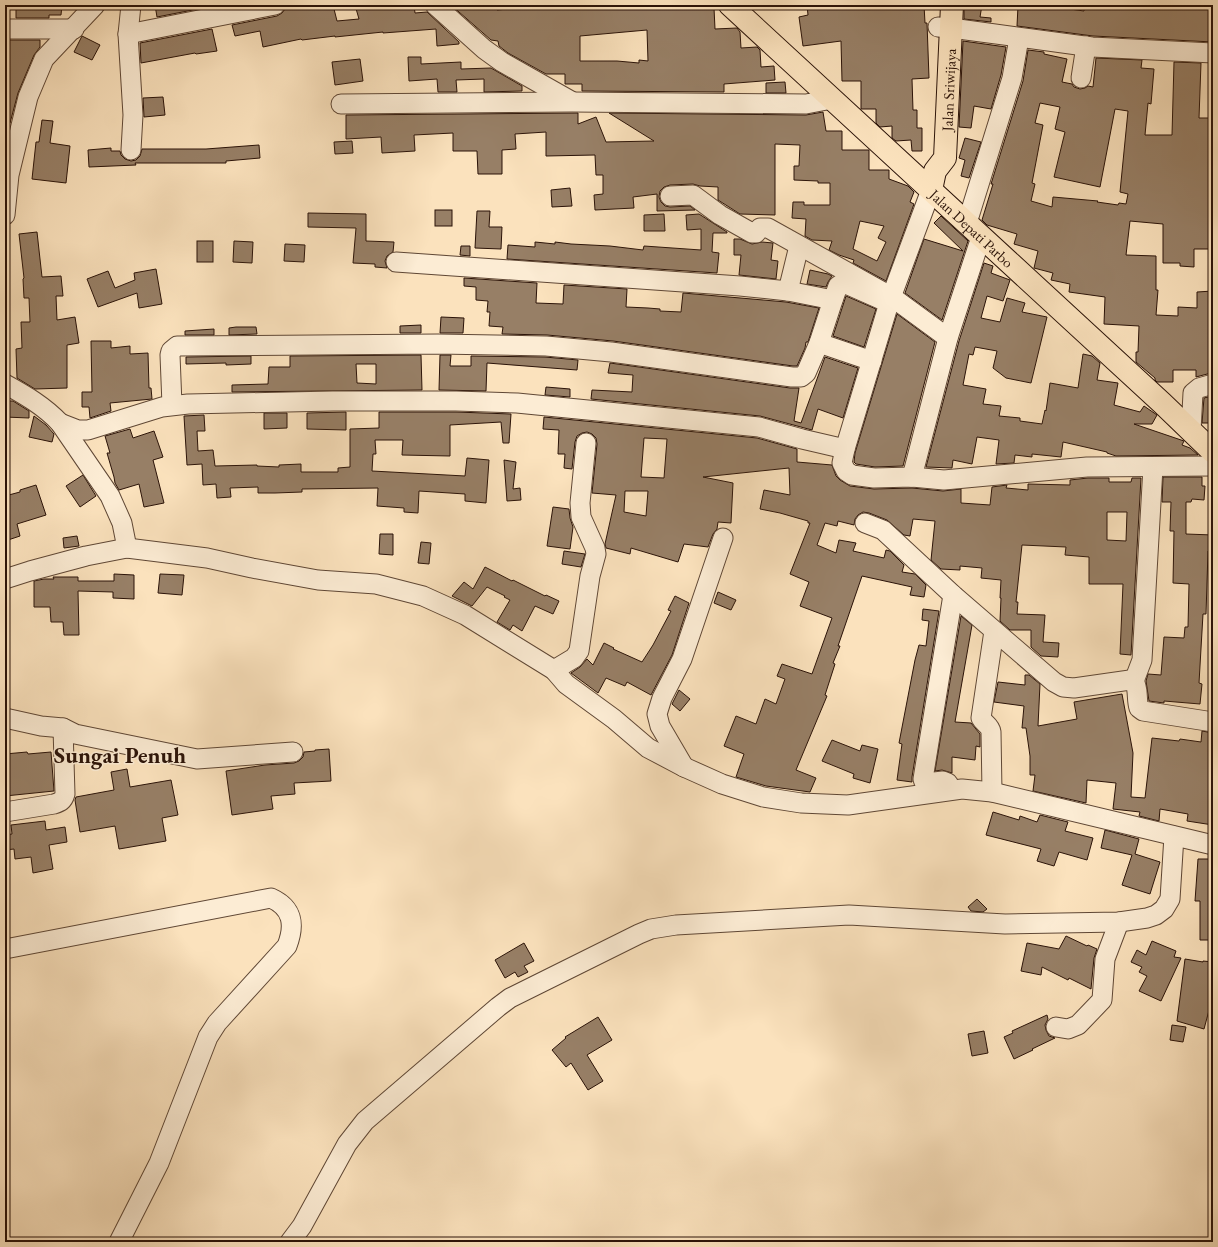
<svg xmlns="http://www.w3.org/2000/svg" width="1218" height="1247" font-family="'EB Garamond',serif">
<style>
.building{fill:#977f66;stroke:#2b1308;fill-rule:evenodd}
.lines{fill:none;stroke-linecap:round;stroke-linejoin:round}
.minor-casing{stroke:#5f4735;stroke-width:21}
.major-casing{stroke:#2b1308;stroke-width:24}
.minor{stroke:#fcecd4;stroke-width:19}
.major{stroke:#fbe2bd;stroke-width:22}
.labels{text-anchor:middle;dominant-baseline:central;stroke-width:3;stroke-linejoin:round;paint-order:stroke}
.street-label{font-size:15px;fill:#2b1308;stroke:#fcecd4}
.town-label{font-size:23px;font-weight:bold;fill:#2b1308;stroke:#fcecd4}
</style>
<rect width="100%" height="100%" fill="#fbe2bd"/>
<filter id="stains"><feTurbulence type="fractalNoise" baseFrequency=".005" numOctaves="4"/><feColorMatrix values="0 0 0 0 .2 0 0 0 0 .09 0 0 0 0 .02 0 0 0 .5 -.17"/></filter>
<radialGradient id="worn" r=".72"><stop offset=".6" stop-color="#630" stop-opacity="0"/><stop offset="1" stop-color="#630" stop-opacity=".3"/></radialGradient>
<!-- building -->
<g class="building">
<path d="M16,5h46l-1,10h-12v3h-33z"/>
<path d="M155,5h63l-61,12z"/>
<path d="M300,5h33l4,16 22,-2 -4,-14h59l1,8 12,-1 32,30v2l-22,2 -1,-17 -53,4v-1l-48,5v-1l-33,4 -1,-1 -38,8 -3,-16 -25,5 -3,-11 45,-9 5,-3 3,-4z"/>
<path d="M451,5h45l1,5 54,-5h143v4l20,-1 1,21 22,-1 3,4 1,16 16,-1 3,3 1,17 13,-1 1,14 -51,4v8l-142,-1v-7h-17v-10h-19l-38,-21 -9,-7 -1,-5 -7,-1zM647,30l1,31 -9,-1v3l-22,-2h-37v-25z"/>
<path d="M807,5h117l1,18h2l2,55 -17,1 1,31h4v18h5v23h-10l-1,-11 -15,1 -4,-3v-12l-12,1 -4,-4v-14h-15v-28h-19l-1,-40 -38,5 -4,-29 9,-2z"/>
<path d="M964,5h18l-2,12 11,1v4l-27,-3z"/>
<path d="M1050,5h13v3l21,3v-6h129v37l-120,-6 -76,-10 1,-20h32z"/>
<path d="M212,29l5,22 -21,3 -1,-1 -54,10 -1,-20z"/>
<path d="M82,36l18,9 -8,15 -18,-8z"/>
<path d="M6,40h34v7l-6,8 -16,38 -8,30h-5z"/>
<path d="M963,41l43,6 -5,28 -10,34 -17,-3 -3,22 -12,-1z"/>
<path d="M1028,50l16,2v2l23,5 -5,23 10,2 2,3 6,2 5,-1 3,-2 5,1 3,-29 46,2 -1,8 13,1 -3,35 -3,-1 -3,32h27l2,-73 27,1 -2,55h14l-1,76h1v18l-2,37h-17v18l-14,-1v-3h-17v-39l-33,-3 -4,34 30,1v34h2l-2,25 22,1v-9l19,1v-16l16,-1 -2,82 -15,4v-7h-23v12h-16l-2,-2v-2l-19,-16v-10h2l1,-26 -35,-2 1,-27 -36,-5 1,-8 -19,-4 2,-7 -19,-5 4,-17 -24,-7 3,-10 -30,-9 -5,-5 11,-36h-2l32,-103zM1040,103l20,4 -5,22 10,3 -11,45 46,10 15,-78 13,2 -8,81 8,2 -2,10 -7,-1 -1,2 -21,-3 1,-1 -45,-4 -1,10 -21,-6 4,-17 -3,-1 11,-58 -8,-2z"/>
<path d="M408,57h13v7l40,-2v7l30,-1 31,18v5l-38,1v-13l-28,1 1,12h-19l-1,-13 -28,2z"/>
<path d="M360,59l3,22 -28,4 -3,-23z"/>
<path d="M785,82l1,11h-20v-10z"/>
<path d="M163,97l2,18 -21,2 -1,-19z"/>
<path d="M823,112l3,19h16v19h27v20h20v9l19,7 6,6 -4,10 4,2 -28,77 -33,-18 1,-3 -15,-5 -10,-5 3,-9 -20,-1 -7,-4 1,-17 -14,-1 1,-16h11v3h26v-22h-12v-2l-24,-1v-14h5l1,-21 -25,-1v71l-35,-1 -22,-14v-13l-18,-1 -7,-2 -23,1 -6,2 -4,4 -1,6 2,5 4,4 5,1 20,-1 5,4 -38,1v-17l-24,3 1,11 -39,2 -1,-15 9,-1v-19h-7l-1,-20 -49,1v-24l-31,2 1,15 -14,1v24h-24l-1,-23h-24v-18l-39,2 1,16 -33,2 -1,-16 -35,2v-24l232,-2v11l18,-7 10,25 48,-1 -45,-28 197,2zM860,221l24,5 -6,12 8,4 -9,19 -24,-12z"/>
<path d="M42,120l11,1 -3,22 20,3 -4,37 -34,-4 4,-37h3z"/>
<path d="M965,138l16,4 -12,36 -8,-2 4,-16 -6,-2z"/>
<path d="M352,141l1,12 -18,1 -1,-12z"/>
<path d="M259,145l1,13 -34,3v2h-91l1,2 -47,2 -1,-17 23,-2v3h9l1,4 4,4 6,2 5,-1 4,-4 2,-7h64z"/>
<path d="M570,188l2,18 -20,1 -1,-17z"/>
<rect x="435" y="210" width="17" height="16"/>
<path d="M477,211h13l-1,16h13l-1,22 -26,-1z"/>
<path d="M308,213l58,1v27l28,1 -1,10 -6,4 -2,5 2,7 -12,-1v-3l-22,-1 3,-35 -48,-1z"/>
<path d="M664,214l1,17h-21v-16z"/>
<path d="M699,214l28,18v1h-14l-1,19 7,1 -2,20 -210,-14 1,-14 27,2v-5l20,2v-2l16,2 39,2 33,4 1,-4 57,4v-21l-14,1 -1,-15z"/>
<path d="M941,216l27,25 -26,79 -37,-27 19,-54 39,12 -29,-28z"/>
<path d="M37,232l5,45 19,-1 2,20h-7l1,24 18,-3 4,26 -12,2v43l-32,1 -18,-11 -1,-29 6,-1 -1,-26h9l-1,-24h-5l-1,-19 1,-1 -5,-44z"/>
<path d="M734,239h6l12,5 10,-2 11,1 -2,17 7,1 -2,18 -37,-4 2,-20h-7z"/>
<rect x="197" y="241" width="16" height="21"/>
<path d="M234,241l19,1 -1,21 -19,-1z"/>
<path d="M285,244l20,1 -1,17 -20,-1z"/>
<path d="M461,246h9v10l-10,-1z"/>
<path d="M984,263l9,3 -2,7 19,7 -7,21 -16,-5 -6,22 19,4 7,-24 18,5 -3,9 25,5 -16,66 -25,-5 -13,-10 4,-17 -22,-4 -2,8 -4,-1 -6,31 23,4 -3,15 18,2 -2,10 21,2v3l22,3 3,-14 1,1 4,-28 28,5 5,-34 9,2 8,7 -3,17 21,3 -4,22 26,7 4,-6 13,9 -5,9h-18l50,17 -2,4 8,3 8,7 -82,1 -9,-3v-1l-44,-10 -2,15 -29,-3v3l-17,-2 -1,8 -18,1 3,-24 -22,-3 -5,27 -19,-4 -1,8 -26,-1 33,-126z"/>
<path d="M156,269l6,35 -23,4 -2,-15 -39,14 -11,-28 21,-8 7,17 20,-8 -1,-7z"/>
<path d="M810,270l18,4 4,2 -4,6 -2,5 -19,-3z"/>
<path d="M464,278l73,5 -1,20 27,1 1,-19 63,4 -1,18 22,1 12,1v2l21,1 2,-19 103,9 33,6 -10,31 -1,3h-2l-1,6 -8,18h-4l-180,-25 -66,-6 -45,-1 1,-7 -14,-1 1,-14h-3l1,-11 -12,-1v-13l-12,-1z"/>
<path d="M846,296l30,13 -12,38 -31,-11z"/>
<path d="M897,314l38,28 -32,124 -28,1 -19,-3 -2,-2 1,-9z"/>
<path d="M441,317l23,1 -1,15h-23z"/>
<path d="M421,325v8h-21v-7z"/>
<path d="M236,327h20l1,7 -28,1v-7z"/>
<path d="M214,329v6h-29v-4z"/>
<path d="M91,341h20v7l19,-2v8l18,-1 1,35h2l1,11 -42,4 1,8 -21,7 -1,-11h-7v-15h10z"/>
<path d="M421,355l1,35 -190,2v-7l36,-1 1,-17h21v-11zM356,364h20v20l-19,-1z"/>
<path d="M440,355h11l-1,11h21v-10l74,1 33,3 -1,10 -90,-7 -1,28 -47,-1z"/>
<path d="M251,356v8l-25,1v-2l-40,1v-7z"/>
<path d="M825,357l33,11 -15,50 -25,-9 -6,21 -52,-14 -169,-17 1,-9 40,2 1,-17 -25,-2 2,-10 180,25h9l-5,33 7,2z"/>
<path d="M546,387l24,2v8l-25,-2z"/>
<path d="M1212,396v27h-10l2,-25z"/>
<path d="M5,401h8l16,10v7l-24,-1z"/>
<path d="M346,412v18l-39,-1v-16z"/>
<path d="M379,412h77l55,2 -2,29h-6l-2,-21 -51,3v31l-48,-1 1,-15h-28l1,14h-3l-1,17 93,5 2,-18 22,2 -3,43 -21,-2v-7l-46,-3 -1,22 -14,-1v-4l-27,-2 1,-18 -76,1v3l-27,1h-17v-6l-28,1 1,9 -14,1 -1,-14 -13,1 -1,-21 -15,1 -3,-49 20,-1 1,16h-8l1,20 15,-1 2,16 42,-1v1l22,1v-2l22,-1v8h37v-4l12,-1v-38l29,-1z"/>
<path d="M264,413h23v15l-23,1z"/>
<path d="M34,416l12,9 8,9 -2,8 -23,-5z"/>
<path d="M544,417l213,21 40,11v13l35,3 4,11 4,4 10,6 24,3 38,-1 31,3 18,-2v14l29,2 2,-18 15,-2 -1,3 22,2v-6l42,1v-5l18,-2h21v4h22l1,-4h9l-10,177 -11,-1 3,-70h-34v-27l-24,-2 1,-8 -44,-2 -6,57h2l-1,12 28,1 -2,27 16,1 -1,14 -17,-1 -10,-9v-17h-21l-10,-9 1,-23h-1l1,-18 -20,-2 1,-10 -22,-2v4l-19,-1 -10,-9 4,-39 -22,-2 -3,17 -6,-1 -17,-15 -18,-7 -6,-1 -5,3 -3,4 -1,6 -16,-4 -1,5 -12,-3 -8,22 19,8 3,-13 17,3 -3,8 31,7 2,-8 4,1 14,14 -2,7 13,2 11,11 -2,12 -14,-2 2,-8 -50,-11 -24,70h2l-7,17 2,1 -10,31 2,1 -31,74 20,8 -6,14 -44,-6 -30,-9 8,-23 -20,-8 12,-30 20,8 9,-25 11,5 9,-25 -8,-3 5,-12 30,10 20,-56 -32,-12 9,-24 -19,-8 20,-51h-2v-2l-28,-8 -20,-4 4,-19 26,5 -1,-27 -86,9 30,6 -2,40 -13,-1 -1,7 -4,5 -5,13 -24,-3 -6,18 -47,-14 -1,6 -24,-6 -1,-4 11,-49 -24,-2 5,-49 -1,-6 -4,-4 -5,-2 -5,1 -5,3 -2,6 -3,27 -8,-1 1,-14h-7l1,-24 -16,-1zM644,438l23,1 -3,39 -23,-1zM625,491h23l-2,25 -22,-4zM1107,512h20l-1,29 -19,-1z"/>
<path d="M130,429l3,9 21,-7 9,26 -10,3 11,43 -20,4 -5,-23 -20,6 -4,-7 -1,-6 -7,-24h3l-5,-17z"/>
<path d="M504,460l12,2 -3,27 7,-1 1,12 -14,1z"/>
<path d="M83,475l13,21 -16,11 -14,-21z"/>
<path d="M1163,477h39v9h3l-1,14 -12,-1 -1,3h-5v32l27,1v17l-5,-1 -2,63h-3l-4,69 3,1 -2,20 -36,-3v2l-15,-2 -3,-20 2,-7 13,1 3,-38 20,1 1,-11h3l1,-43 -16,-1 1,-52h-4l1,-29h-9z"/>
<path d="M36,485l10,30 -29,9 3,12 -15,5v-45l15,-4v-2z"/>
<path d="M553,507l16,2 1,9 3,9 -3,22 -23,-3z"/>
<path d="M380,534h13v21l-14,-1z"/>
<path d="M77,536l2,10 -15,2 -1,-10z"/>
<path d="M421,542l10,1 -2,21 -11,-1z"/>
<path d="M564,551l21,3 -4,13 -19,-3z"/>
<path d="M485,567l27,14 1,-1 32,16 1,-1 13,6 -6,13 -18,-8 -13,25 -9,-6 -3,5 -13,-8 13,-22 -6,-3 1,-1 -18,-9 -15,19 -20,-10 12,-14 9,7z"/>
<path d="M114,574l20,1v24l-21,-1v-6l-35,-1 1,44h-15l-1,-13h-12l-1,-15h-16v-26l10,-2h10l-1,-2h25v4h36z"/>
<path d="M160,574l24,1 -2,20 -24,-2z"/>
<path d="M718,592l18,8 -5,10 -17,-7z"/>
<path d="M675,596l14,7 -17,52 -21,40 -24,-13 -2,4 -19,-8 -8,15 -27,-20 9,-6 7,-8 6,6 11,-22 10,5 -1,1 29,13 11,-17 18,-34 -3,-1z"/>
<path d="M923,609l16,2 -27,166v5l-15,-2 5,-36 -3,-1 16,-83 4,-15 7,1 3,-25 -7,-1z"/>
<path d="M961,616l11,9 -17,97 16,1 9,11v13l-4,-1 -1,14 -23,-3v16l-10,-3 -7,1z"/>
<path d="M1025,675h4l11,9 -2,42 39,-7 -3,-17 48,-8 11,59 -2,44 14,1 7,-60 27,3 1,-2 21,3 1,-11 11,2v92l-26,-4 1,-7 -28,-5 -1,12 -20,-5 1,-4 -27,-3 3,-26 -29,-3 -1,23 -53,-12 2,-16h-5v-19l-4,-28h-4l2,-22 -30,-4 4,-20 27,3z"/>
<path d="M679,690l11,9 -10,12 -8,-7z"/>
<path d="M832,740l28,11 2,-6 16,4 -8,34 -17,-5 1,-4 -32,-13z"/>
<path d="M329,749l2,32 -37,2 1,11 -24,2 2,13 -41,6 -6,-44 39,-6 29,-2 5,-2 4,-4 1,-5 11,-1v-1z"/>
<path d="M27,752l1,2 23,-2 3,39 -49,5v-42z"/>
<path d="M127,769l3,18 41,-7 7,35 -16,3 4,23 -47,8 -4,-23 -35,6 -5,-32 1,-3 38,-7 -3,-18z"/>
<path d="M993,812l26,8 1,-4 17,6 3,-7 28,7 -3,9 28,7 -6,22 -28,-8 -5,14 -17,-5 4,-12 -55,-14z"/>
<path d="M45,821l1,9 19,-3 2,15 -18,3 4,24 -20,4 -2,-16 -16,2 -1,-10 -9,1v-15l7,-1 -1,-9z"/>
<path d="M1105,830l34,9 -4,15 25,8 -10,32 -28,-9 10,-30 -31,-7z"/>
<path d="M1198,859h12v8h3v73h-13v-39h-5z"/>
<path d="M977,899l10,10 -4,3 -12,-1 -3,-4z"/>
<path d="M1066,936l21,10 1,-1 9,4 -3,9 -3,31 -22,-11 -1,2 -26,-13 -1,8 -20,-4 6,-28 32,6z"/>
<path d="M1152,941l24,10 -2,6 7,1 -20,43 -22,-10 8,-15 -8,-4 3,-5 -11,-5 6,-12 9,5z"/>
<path d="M524,943l10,18 -10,5 4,6 -10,5 -3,-5 -10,6 -10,-18z"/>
<path d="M1185,959l18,3v-1l10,1 -2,24h2v17h-2l-7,26 -27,-8z"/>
<path d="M1047,1015l1,4 -3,6 1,5 3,6 6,2 -23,11 1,1 -19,9 -10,-22 9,-4 -1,-2z"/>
<path d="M598,1017l14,23 -25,15 16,26 -15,9 -17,-27 -5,4 -14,-17 14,-12 -1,-1z"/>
<path d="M1172,1025l14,2 -3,15 -13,-2z"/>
<path d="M984,1031l4,22 -16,3 -4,-22z"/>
</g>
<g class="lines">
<defs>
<g id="minor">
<path d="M435,5l49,44 18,13 69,39"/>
<path d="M938,27l13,1 141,19 121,6"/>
<path d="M5,29h69"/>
<path d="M128,34l147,-29"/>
<path d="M1081,78l5,-32"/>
<path d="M341,104l231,-2 234,2 26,-5"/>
<path d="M131,150l2,-35 -5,-81 3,-29"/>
<path d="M931,190l-42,113 -44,146 -3,14 4,8 6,4 22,3 38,-1 32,3 143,-13 126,-1"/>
<path d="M670,196l23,-1 27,20 32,18h4l4,-5h8l124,69 56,41"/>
<path d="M5,215l4,-40 19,-78 16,-38 51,-54"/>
<path d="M967,223l45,-145 7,-40"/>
<path d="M396,262l344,24 48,5 45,9"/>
<path d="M788,291l11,-45"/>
<path d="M819,343l53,18"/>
<path d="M5,384c20,11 39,22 55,39l50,73 12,27 5,25"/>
<path d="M172,405l-2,-50 1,-4 6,-5 261,-2 108,2 65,6 181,25h9l5,-4 13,-30 14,-43 5,-14 3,-2h5l43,19"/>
<path d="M60,423l18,7h10l74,-23 26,-3 145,-3h123l61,2 242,24 43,12 43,10"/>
<path d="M1191,431l2,-38 6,-5 14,-4"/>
<path d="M912,477l36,-139 33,-101"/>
<path d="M865,523l18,7 70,65 101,87 9,5 11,1 56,-8 4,1c5,8 2,18 5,27l4,3 70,11"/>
<path d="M5,579l25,-8 56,-15 41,-8 80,10 45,10 66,12 58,4 47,12 42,19 89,55 12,14 48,35 34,29 36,19 38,17 41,13 38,6 47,2 114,-16 30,3 221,53"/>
<path d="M554,670l20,-12 5,-7 11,-75 6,-22 -1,-6 -14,-31 -1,-14 6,-60"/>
<path d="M1134,681l8,-21 11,-193"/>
<path d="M5,718l36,8 22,2 12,6 122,25 96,-7"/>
<path d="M684,767l-24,-41 -3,-12 5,-16 20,-39 41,-121"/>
<path d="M948,783l-5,-2 -17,2 -2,-1 -1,-3 30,-184"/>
<path d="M992,792l-1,-60c-1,-7 -7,-8 -10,-14l13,-87"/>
<path d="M5,812l49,-8c6,-2 9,-3 11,-10l-2,-66"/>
<path d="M5,949l266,-51c22,10 24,27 16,48l-70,77 -9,14 -49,126 -40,79"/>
<path d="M1056,1027l12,2 10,-4 24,-25 3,-41 14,-37"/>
<path d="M290,1242l12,-16 45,-82 18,-23 133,-114 12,-9 129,-64 12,-5 25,-4 173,-10 156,9 114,-2 28,-4 9,-3 8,-6 6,-10 4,-63"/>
</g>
<g id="major">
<path id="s1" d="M730,5l432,398 51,49"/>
<path id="s2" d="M931,190l4,-19 10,-13 7,-153"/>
</g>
</defs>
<!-- minor casing -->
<use href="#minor" class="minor-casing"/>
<!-- major casing -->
<use href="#major" class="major-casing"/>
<!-- minor -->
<use href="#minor" class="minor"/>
<!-- major -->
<use href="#major" class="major"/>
</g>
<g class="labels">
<!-- street labels -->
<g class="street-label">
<text stroke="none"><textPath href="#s2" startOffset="104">Jalan Sriwijaya</textPath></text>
<text stroke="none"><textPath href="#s1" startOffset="329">Jalan Depati Parbo</textPath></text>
</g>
<!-- town labels -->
<g class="town-label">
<text x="120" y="755">Sungai Penuh</text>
</g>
</g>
<!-- margin -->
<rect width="1218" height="1247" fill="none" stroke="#fbe2bd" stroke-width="20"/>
<rect x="6" y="6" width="1206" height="1235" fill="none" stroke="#2b1308" stroke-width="2"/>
<rect x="10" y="10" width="1198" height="1227" fill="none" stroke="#2b1308"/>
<rect width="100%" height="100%" filter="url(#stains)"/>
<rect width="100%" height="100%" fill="url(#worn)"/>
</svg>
